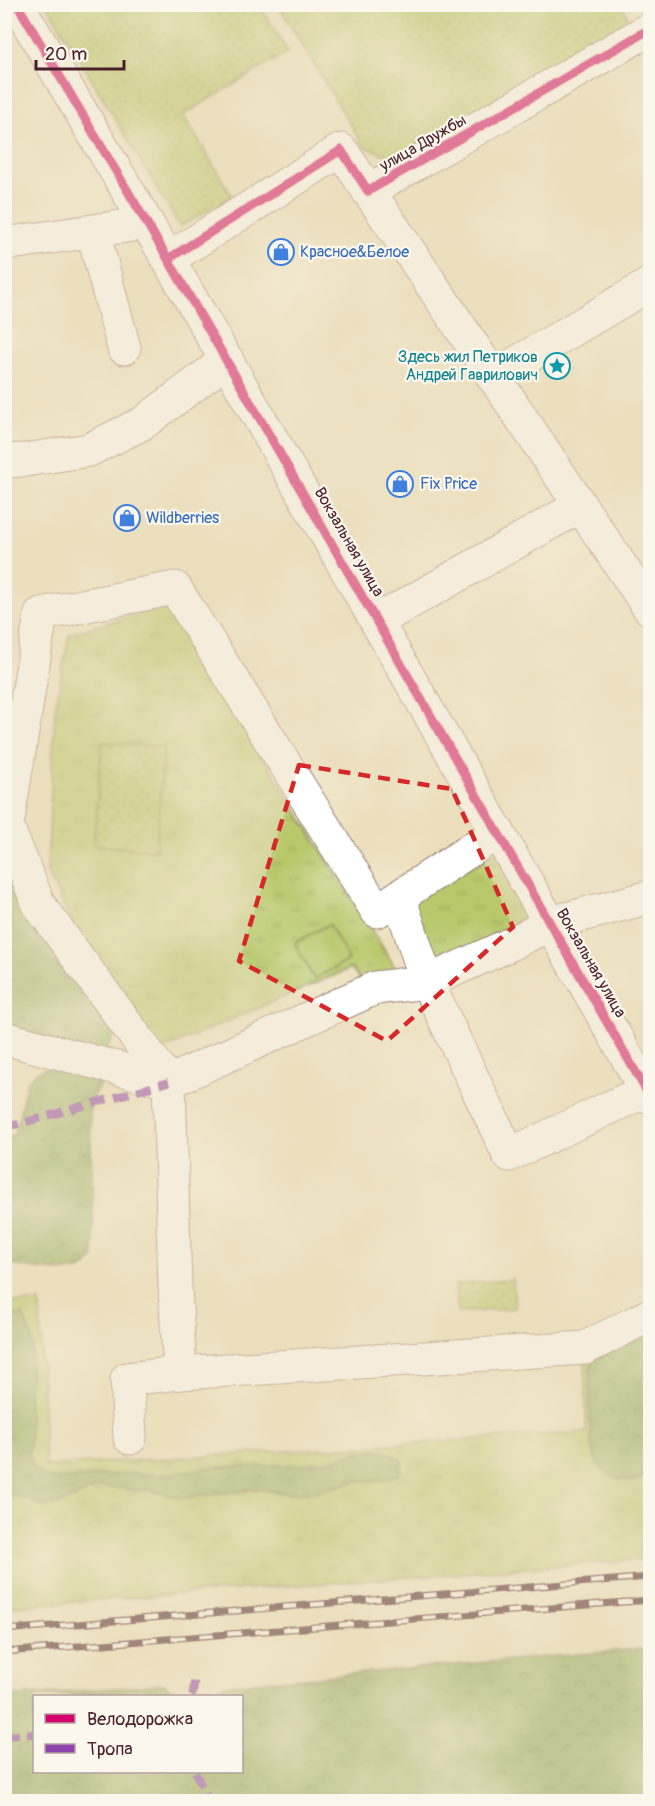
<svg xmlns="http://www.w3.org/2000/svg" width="655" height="1806" font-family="Pangolin,sans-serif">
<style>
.grass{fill:url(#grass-tufts);stroke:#81744a;stroke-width:1.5}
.forest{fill:url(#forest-crowns);stroke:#6e6644;stroke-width:1.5}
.park{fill:url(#park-dots);stroke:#81744a;stroke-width:1.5}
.pitch{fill:#b8c86a;stroke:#81744a;stroke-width:1.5}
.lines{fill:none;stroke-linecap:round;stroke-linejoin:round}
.minor-casing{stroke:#9a7f74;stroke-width:35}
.minor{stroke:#fff;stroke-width:33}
.rail-casing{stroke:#4a1f2b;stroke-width:7}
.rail{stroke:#fbf7ec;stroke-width:4.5;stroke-dasharray:14;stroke-linecap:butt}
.quiet{stroke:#8e44ad;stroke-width:8;stroke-dasharray:15 8;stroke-linecap:butt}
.cycleway-casing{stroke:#fbf7ec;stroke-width:13}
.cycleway{stroke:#d6006c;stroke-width:9}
.marked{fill:none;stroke:#d62828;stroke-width:4.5;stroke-dasharray:12 8;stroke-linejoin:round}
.labels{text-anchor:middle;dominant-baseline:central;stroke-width:4.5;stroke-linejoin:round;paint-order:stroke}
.street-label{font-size:16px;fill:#4a1f2b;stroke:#fbf7ec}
.shop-label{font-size:16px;fill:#366cbe;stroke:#fbf7ec;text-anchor:start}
.culture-label{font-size:16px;fill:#0d838f;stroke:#fbf7ec;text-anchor:end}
</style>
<defs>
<pattern id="grass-tufts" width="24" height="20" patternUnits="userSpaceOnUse" patternTransform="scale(1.5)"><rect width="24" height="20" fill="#b8c86a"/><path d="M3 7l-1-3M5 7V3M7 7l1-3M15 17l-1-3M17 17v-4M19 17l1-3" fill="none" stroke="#a0ab5c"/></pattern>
<pattern id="forest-crowns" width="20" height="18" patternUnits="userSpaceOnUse" patternTransform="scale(1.5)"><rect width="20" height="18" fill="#92ac5e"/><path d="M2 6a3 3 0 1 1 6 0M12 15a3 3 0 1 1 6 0" fill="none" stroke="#798b4e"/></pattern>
<pattern id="park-dots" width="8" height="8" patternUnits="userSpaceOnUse" patternTransform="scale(1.5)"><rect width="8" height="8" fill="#b8c86a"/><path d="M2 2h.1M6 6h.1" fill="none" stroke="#a0ab5c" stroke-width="1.8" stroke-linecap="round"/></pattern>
</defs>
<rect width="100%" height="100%" fill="#fbf7ec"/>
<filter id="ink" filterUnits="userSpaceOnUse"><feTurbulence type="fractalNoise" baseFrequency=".0167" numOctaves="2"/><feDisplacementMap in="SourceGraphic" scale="12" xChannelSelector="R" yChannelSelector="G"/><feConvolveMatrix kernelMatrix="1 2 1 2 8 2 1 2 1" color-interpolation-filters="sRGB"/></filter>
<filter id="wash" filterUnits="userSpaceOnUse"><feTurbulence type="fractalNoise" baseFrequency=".008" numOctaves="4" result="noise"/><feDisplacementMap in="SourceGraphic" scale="24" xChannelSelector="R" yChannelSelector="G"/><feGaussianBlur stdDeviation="1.35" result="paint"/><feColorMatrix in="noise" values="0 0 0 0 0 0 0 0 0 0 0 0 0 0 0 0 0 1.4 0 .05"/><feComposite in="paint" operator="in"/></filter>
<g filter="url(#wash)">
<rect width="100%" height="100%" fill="#ebdfbd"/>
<!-- grass -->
<g class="grass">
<path d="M168,605l228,364 -32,16 -13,-17 -192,83 -77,-110 -35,-69 8,-162 14,-76z"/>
<path d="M496,852l34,65 -94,50 -27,-68z"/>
<path d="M40,1302l5,164 541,-34 -1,-74 65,-34v235l-645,48v-304z"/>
</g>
<!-- forest -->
<g class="forest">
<path d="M8,866l111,158 -8,18 -9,15 -97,-25 -1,-150z"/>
<path d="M52,1065l51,15 -12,19 -1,10 4,148c-3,5 -5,8 -10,11 -13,6 -67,1 -79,-7v-124l9,-2 13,-53 8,-9z"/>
<path d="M5,1314l18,1 10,26 -5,58 2,27 -1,28 4,14 12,9 14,2 71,-6 29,2 56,-8 86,-2 31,-5 28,-9 16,-1 15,4 12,7 -4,13 -13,6 -30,1 -42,11 -28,1 -31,-4 -72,9 -30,-7 -54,-4 -39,17 -17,2 -26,-10 -12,2z"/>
<path d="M650,1332v137c-6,10 -15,14 -27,11 -35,-7 -32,-38 -33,-66 0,-16 0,-31 0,-47l4,-7z"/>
<path d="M650,1648v153h-645v-104l159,-13 9,7 -5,5h-134v76h208v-76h-28l10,-11z"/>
</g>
<!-- park -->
<g class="park">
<path d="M622,4l8,18 -226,139 -40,-14 -86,-142z"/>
<path d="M47,5h213l28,47 -105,63 49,81 -52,31z"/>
<path d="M102,742l62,5 -8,103 -62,-5z"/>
<path d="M513,1279l2,29 -57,5 -3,-28z"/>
</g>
<!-- pitch -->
<path class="pitch" d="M329,924l20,36 -35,19 -19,-36z"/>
</g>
<g filter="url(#ink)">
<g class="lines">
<defs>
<g id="minor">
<path d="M17,4l151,255 482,838"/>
<path d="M368,191l282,-162"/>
<path d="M93,232l31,116"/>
<path d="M4,244l143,-21"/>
<path d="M168,259l173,-109 309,459"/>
<path d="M493,377l157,-93"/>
<path d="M4,461l21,-1 64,-10 54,-27 84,-63"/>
<path d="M377,621l203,-115"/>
<path d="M7,826l32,79 130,177 6,205 5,86"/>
<path d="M4,844l37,-230 134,-26 202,323 121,-79"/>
<path d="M399,897l28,85 82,173 138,-65"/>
<path d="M4,1038l165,44 206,-94 52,-6 86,-39 38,-20 99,-26"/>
<path d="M130,1438l-3,-59 53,-6 405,-25 65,-33"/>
</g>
</defs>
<!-- minor casing -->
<use href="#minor" class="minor-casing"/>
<!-- minor -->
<use href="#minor" class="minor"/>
<defs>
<g id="rail">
<path d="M4,1630l646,-53"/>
<path d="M4,1652l646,-52"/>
</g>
</defs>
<!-- rail casing -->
<use href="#rail" class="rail-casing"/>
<!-- rail -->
<use href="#rail" class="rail"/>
<!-- quiet -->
<g class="quiet">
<path d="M4,1123l11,2 154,-43"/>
<path d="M191,1696l2,-3 2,-19"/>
<path d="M4,1736l30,-2"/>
<path d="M195,1772l15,30"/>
</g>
<defs>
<g id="cycleway">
<path d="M17,4l151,255 482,838"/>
<path d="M168,259l173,-109 27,41 282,-162"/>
</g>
</defs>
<!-- cycleway casing -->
<use href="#cycleway" class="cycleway-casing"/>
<!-- cycleway -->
<use href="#cycleway" class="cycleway"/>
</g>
</g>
<!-- marked area -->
<path d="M0 0H655V1806H0ZM299,765l153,24 61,138 -126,114 -148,-80z" fill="#ebdfbd" fill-opacity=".55" fill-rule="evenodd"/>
<path class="marked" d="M299,765l153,24 61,138 -126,114 -148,-80z"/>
<!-- icons -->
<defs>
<symbol id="shop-ring" viewBox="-11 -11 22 22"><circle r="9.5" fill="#fbf7ec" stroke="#3f7fe0" stroke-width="1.5"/><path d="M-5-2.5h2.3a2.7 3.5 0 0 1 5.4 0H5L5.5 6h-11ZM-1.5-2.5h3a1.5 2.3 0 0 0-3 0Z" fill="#3f7fe0"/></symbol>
<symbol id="sight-ring" viewBox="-11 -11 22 22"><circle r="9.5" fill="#fbf7ec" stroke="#0f9aa8" stroke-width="1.5"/><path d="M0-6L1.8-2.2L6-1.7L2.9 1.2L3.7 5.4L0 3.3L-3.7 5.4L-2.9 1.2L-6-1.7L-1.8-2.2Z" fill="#0f9aa8"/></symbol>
</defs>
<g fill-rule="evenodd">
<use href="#shop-ring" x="266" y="237" width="30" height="30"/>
<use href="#sight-ring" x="542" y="351" width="30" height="30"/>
<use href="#shop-ring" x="385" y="469" width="30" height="30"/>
<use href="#shop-ring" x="112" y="503" width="30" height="30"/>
</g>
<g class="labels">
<!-- street labels -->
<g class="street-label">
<text transform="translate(423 143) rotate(-30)">улица Дружбы</text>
<text transform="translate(349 542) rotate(60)">Вокзальная улица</text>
<text transform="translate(591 963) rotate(60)">Вокзальная улица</text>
</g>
<!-- shop labels -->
<g class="shop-label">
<text x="300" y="252">Красное&amp;Белое</text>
<text x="420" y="484">Fix Price</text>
<text x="146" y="518">Wildberries</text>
</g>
<!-- culture labels -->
<g class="culture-label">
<text x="538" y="357">Здесь жил Петриков<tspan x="538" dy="18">Андрей Гаврилович</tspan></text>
</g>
</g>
<!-- margin -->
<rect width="655" height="1806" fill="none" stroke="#fbf7ec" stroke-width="24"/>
<!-- legend -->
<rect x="33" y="1695" width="210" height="78" fill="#fbf7ec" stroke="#b4a19f" stroke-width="1.5"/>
<rect x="45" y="1714" width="30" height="9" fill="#d6006c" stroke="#b4a19f" stroke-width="1.5"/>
<text x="87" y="1725" font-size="18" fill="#4a1f2b">Велодорожка</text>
<rect x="45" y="1744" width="30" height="9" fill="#8e44ad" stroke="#b4a19f" stroke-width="1.5"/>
<text x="87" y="1755" font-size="18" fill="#4a1f2b">Тропа</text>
<!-- scale -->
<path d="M36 60v9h88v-9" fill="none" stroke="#4a1f2b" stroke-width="3"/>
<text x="45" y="60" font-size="18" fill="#4a1f2b" stroke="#fbf7ec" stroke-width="4.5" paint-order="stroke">20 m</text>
</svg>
